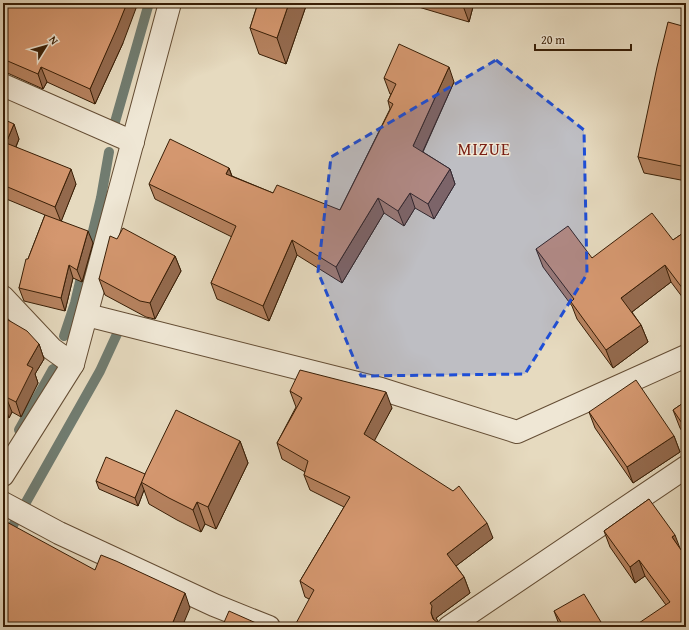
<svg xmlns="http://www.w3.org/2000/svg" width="689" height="630" font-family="'Gentium Book Plus',serif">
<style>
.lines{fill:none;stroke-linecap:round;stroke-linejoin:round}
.stream{stroke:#717c70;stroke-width:10}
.minor-casing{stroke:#644d34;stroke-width:24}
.minor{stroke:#efe7d5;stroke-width:22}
.wall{fill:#b6825f;stroke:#381e06}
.shaded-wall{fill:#946a4e;stroke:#381e06}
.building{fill:#d4976f;stroke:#381e06}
.marked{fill:#1d4ed8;fill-opacity:0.2;stroke:#1d4ed8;stroke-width:3;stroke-dasharray:8 5;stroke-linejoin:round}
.labels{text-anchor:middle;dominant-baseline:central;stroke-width:3;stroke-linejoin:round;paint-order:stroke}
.quarter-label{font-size:17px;letter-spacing:1px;fill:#7a1f14;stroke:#efe7d5}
</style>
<rect width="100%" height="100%" fill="#e6dabf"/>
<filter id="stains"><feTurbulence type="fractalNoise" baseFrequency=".005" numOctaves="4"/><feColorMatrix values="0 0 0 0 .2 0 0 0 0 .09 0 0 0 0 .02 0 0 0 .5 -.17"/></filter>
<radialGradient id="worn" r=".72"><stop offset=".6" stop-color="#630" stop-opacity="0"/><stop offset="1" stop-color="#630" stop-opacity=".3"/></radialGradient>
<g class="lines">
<!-- stream -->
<g class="stream">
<path d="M115,122l34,-119"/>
<path d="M88,252l13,-54 8,-46"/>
<path d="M64,336l11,-33 8,-34"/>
<path d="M19,430l34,-61"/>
<path d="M3,543l97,-172 17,-37"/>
</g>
<defs>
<g id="minor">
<path d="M3,85l130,57"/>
<path d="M3,297l49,52 21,15"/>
<path d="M87,315l294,74 136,43 169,-76"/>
<path d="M3,475l70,-111 97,-361"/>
<path d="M3,503l56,30 155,72 55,22"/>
<path d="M449,627l237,-160"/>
</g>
</defs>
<!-- minor casing -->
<use href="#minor" class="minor-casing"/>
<!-- minor -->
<use href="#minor" class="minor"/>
</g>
<!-- wall -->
<g class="wall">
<path d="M3,3l120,40 -28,61 -48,-22 -4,7 -40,-18z"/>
<path d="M258,3h49l-21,61 -27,-10 -9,-26z"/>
<path d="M405,3h69l-5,19z"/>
<path d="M686,27v154l-42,-8 -6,-16z"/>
<path d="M384,78l70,4 -31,70 27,17 5,15 -21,35 -19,-11 -11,18 -20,-13 -42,70 -45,-28 -28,66 -52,-22 -6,-16 21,-46 -77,-38 -6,-15 80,-16 3,8 41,17 67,17 50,-101 -2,-8 3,-7h-1z"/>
<path d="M3,119l16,20 -3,8 60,37 -15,37 32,22 -11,39 -9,-4 -8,33 -41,-10 -5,-13 9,-29 17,-44 -41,-17 -1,4z"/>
<path d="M686,231v71l-15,-20 -39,30 9,13 7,17 -35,26 -36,-49 -5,-13 -29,-39 -7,-18 56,9 81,-18z"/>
<path d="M117,239l58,17 6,15 -26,48 -9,-2 -41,-22 -6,-16z"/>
<path d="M3,317l36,27 5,15 -9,15 3,9 -17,34 -9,-5 -3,6 -6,-3z"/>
<path d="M290,391l102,17 -18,32 119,98 -37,28 8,11 6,16 -34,25 2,4 -129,-23 -4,-2 -5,-16 44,-74 -34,-17 -6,-15 1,-3 -23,-13 -5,-16 19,-36z"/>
<path d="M686,401v36l-6,-9 -7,-18z"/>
<path d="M589,412l85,24 6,16 -47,31 -38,-55z"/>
<path d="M240,441l8,22 -32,66 -11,-5 -4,8 -24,-12 -28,-16 -5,-14 -6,16 -39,-17 -3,-8 49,-7z"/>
<path d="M649,499l37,128 -20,-22 -21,-29 -10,7 -25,-36 -6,-16z"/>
<path d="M554,611l50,16h-44z"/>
</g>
<!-- shaded-wall -->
<g class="shaded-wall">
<path d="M127,3h11l-15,40 -28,61 -5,-15z"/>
<path d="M289,3h18l-21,61 -9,-26z"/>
<path d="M462,3h12l-5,19z"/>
<path d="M41,67l6,15 -4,7 -5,-15z"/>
<path d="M449,67l5,15 -36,80 -5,-16z"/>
<path d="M14,124l5,15 -8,19 -5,-15z"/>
<path d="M229,168l5,15 -8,-9z"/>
<path d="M71,169l5,15 -15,38 -6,-15z"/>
<path d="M450,169l5,15 -21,35 -6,-15z"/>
<path d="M410,193l5,15 -11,18 -6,-15z"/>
<path d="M3,195l1,3 -1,4z"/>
<path d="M378,198l6,15 -42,70 -6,-16z"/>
<path d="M88,231l5,12 -11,39 -5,-12z"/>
<path d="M292,240l5,15 -28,66 -6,-15z"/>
<path d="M175,256l6,15 -26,48 -5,-16z"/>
<path d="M69,265l4,13 -8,33 -4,-13z"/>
<path d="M665,265l6,17 -43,33 -7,-17z"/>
<path d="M641,325l7,17 -35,26 -7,-18z"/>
<path d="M39,344l5,15 -9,15 3,9 -17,34 -5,-15 11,-37z"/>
<path d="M386,392l6,16 -22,41 -6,-15z"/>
<path d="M6,397l6,15 -3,6 -5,-15z"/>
<path d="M674,436l6,16 -47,31 -6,-16z"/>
<path d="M240,441l8,22 -32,66 -8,-22z"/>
<path d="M141,482l3,8 -6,16 -3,-8z"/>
<path d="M197,502l8,22 -4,8 -8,-22z"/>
<path d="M3,511l3,8 -3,5z"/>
<path d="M487,523l6,15 -41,31 -5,-15z"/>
<path d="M675,535l6,16 -9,-14z"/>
<path d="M639,560l6,16 -10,7 -5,-16z"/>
<path d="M464,577l6,16 -34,25 2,3 -1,6 -6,-14 -1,-10z"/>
<path d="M185,593l5,15 -8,19h-11z"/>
</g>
<!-- building -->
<g class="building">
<path d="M3,3h124l-10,25 -27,61 -49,-22 -3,7 -35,-15z"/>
<path d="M258,3h31l-12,35 -27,-10z"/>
<path d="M668,22l18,5v140l-48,-10 19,-90z"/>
<path d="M399,44l50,23 -36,79 37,23 -22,35 -18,-11 -12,18 -20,-13 -42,69 -44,-27 -29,66 -52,-23 25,-57 -87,-42 21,-45 59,29 -3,6 47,19 4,-8 63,25 53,-106 -5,-3 8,-17 -12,-6z"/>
<path d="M3,119l11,5 -8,19 65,26 -16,38 -52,-22z"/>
<path d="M652,213l21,27 13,-9v62l-21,-28 -44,33 20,27 -35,25 -35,-48 3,-3 -38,-50 32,-23 24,32z"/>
<path d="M45,215l43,16 -11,39 -8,-5 -8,33 -42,-10 7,-29h2z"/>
<path d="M123,228l52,28 -25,47 -10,-2 -41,-22 11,-43 7,3z"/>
<path d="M3,317l24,14 12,13 -12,21 6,3 -17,34 -10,-5 -2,6 -1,-1z"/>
<path d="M300,370l86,22 -22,42 89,57 6,-5 28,37 -40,31 17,23 -34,26 2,3 -1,7 2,6 5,4 6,1 2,3h-152l20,-37 -14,-9 50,-84 -46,-22 4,-14 -31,-18 25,-45 -12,-7z"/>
<path d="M636,380l38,56 -47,31 -38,-55z"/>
<path d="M686,401v28l-13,-19z"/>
<path d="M176,410l64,31 -32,66 -11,-5 -4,8 -24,-12 -28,-16z"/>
<path d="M106,457l39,17 -10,24 -39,-17z"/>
<path d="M649,499l26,36 -3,2 14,20v70h-53l37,-25 -31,-42 -9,7 -26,-36z"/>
<path d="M3,520l92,50 6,-15 15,6 69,32 -14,34h-168z"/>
<path d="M584,594l20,33h-40l-10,-16z"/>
<path d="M229,611l36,16h-43z"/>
<path d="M624,625l1,2h-4z"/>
</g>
<!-- marked area -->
<path class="marked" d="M496,60l88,70 3,144 -62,100 -164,2 -43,-104 13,-115z"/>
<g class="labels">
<!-- quarter labels -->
<g class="quarter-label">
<text x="484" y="148">MIZUE</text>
</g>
</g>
<!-- margin -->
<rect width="689" height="630" fill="none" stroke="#e6dabf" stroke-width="16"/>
<rect x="4" y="4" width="681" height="622" fill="none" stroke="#381e06" stroke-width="2"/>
<rect x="8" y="8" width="673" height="614" fill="none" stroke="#381e06"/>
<!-- north arrow -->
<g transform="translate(46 46) rotate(53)" stroke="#efe7d5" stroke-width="3" paint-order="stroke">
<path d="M0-3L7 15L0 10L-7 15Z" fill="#381e06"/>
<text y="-6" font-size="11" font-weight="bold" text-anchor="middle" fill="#381e06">N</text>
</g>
<!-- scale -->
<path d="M535 44v6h96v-6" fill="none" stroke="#381e06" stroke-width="2"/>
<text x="541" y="44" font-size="12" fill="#381e06" stroke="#efe7d5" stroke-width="3" paint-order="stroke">20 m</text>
<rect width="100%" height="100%" filter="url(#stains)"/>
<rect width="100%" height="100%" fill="url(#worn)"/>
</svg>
